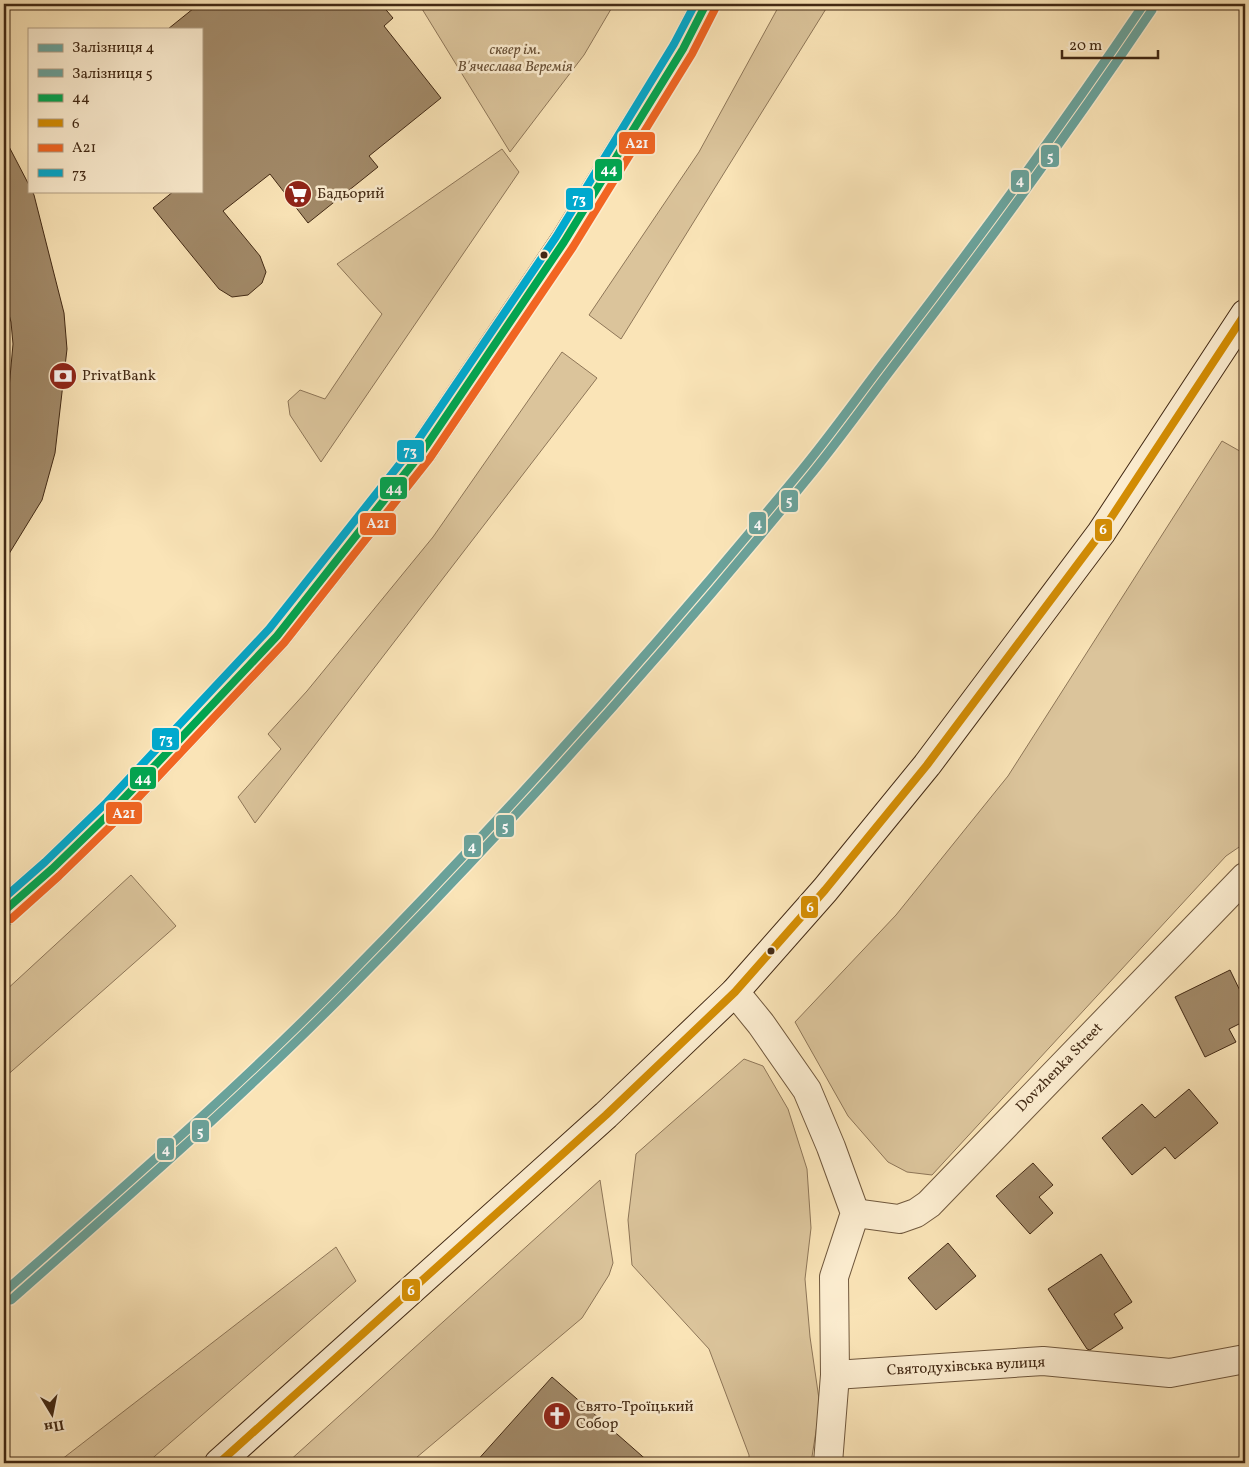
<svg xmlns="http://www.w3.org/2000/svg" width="1249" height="1467" font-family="Vollkorn,serif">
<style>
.green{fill:#dbc49b;stroke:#8e7658}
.building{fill:#a28a69;stroke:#422914}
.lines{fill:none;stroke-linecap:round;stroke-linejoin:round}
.street-casing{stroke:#70583d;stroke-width:30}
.secondary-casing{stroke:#422914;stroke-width:30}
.street{stroke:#fcedd0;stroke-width:28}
.secondary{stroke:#fcedd0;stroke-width:28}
.bus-1-casing{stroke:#fcedd0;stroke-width:11}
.bus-2-casing{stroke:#fcedd0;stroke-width:11}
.bus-3-casing{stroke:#fcedd0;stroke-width:11}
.bus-4-casing{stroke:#fcedd0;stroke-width:11}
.bus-1{stroke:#00a651;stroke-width:8}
.bus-2{stroke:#d38d04;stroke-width:8}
.bus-3{stroke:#f26522;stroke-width:8}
.bus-4{stroke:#00a9ce;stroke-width:8}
.rail-1-casing{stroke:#fcedd0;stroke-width:12}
.rail-2-casing{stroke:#fcedd0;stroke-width:12}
.rail-1{stroke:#6aa39c;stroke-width:9}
.rail-2{stroke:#6aa39c;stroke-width:9}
.bus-dot{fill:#422914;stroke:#fcedd0;stroke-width:2}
.labels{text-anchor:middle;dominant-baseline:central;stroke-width:5;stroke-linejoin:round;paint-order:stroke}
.park-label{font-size:15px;font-style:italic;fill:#685036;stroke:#fcedd0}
.poi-label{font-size:15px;fill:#422914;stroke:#fcedd0;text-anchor:start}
.street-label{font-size:15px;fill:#422914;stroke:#fcedd0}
.line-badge{stroke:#fcedd0;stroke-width:2}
.badge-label{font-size:14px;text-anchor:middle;font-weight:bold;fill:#fff}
</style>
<rect width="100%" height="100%" fill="#fae4b7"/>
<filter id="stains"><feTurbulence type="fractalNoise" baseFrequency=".004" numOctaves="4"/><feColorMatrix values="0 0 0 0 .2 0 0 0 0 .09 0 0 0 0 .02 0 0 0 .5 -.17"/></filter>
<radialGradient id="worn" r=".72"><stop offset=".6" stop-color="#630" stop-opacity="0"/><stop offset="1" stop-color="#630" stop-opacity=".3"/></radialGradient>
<!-- green -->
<g class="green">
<path d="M419,4h195l-30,51 -74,97z"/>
<path d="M780,4h49l-208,335 -32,-24 110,-163z"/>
<path d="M502,149l17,23 -198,290 -31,-47 -2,-14 12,-11 25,9 57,-85 -45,-50z"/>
<path d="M562,352l35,26 -342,445 -17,-26 43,-48 -13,-15 39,-43 126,-154z"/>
<path d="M1222,441l23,13v389l-19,13 -294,319 -25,-3 -19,-10 -40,-46 -53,-94 101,-107 112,-139z"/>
<path d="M131,875l45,51 -172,152v-86z"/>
<path d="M744,1059l19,7 25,43 19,60 4,59 -6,51 5,58 10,69 -9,57h-62v-8l-40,-106 -77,-84 -4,-45 8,-66z"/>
<path d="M600,1180l13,83 -4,12 -27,43 -172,145h-123z"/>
<path d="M336,1247l20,34 -209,182h-90z"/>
</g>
<!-- building -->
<g class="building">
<path d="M199,4h182l12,14 -9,8 57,72 -72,58 9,11 -70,56 -38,-49 -47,37 37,45 6,16 -4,11 -14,12 -16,2 -13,-8 -66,-81 21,-17h27v-162h-33z"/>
<path d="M4,137l25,48v6h3l2,4 30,118 3,36 -12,104 -13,47 -38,62v-118l9,-100 -2,-22 -7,-26z"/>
<path d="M1230,970l15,31v20l-16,8 7,13 -31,15 -30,-60z"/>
<path d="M1189,1089l29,34 -43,36 -10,-12 -33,28 -30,-37 40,-34 13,14z"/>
<path d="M1033,1163l20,22 -14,12 14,16 -23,21 -34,-38z"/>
<path d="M948,1243l28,33 -40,34 -28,-32z"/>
<path d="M1101,1254l31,48 -18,12 9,14 -33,22 -3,-1 -39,-60z"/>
<path d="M552,1377l98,86h-175z"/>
</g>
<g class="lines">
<defs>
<g id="street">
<path d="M735,992l26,32 46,66 24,57 24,66 -21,64 1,98 -7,88"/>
<path d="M855,1213l44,6 17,-6 13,-9 316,-327"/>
<path d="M835,1375l208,-14 127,12 75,-14"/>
</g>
<g id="secondary">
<path d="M4,911l48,-42 62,-60 163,-173 145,-184 142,-210 119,-193 23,-45"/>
<path d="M219,1463l387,-348 129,-123 90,-102 102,-125 174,-232 144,-219"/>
</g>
</defs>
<!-- street casing -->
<use href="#street" class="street-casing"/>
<!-- secondary casing -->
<use href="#secondary" class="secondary-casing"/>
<!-- street -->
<use href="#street" class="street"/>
<!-- secondary -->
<use href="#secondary" class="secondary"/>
<defs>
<path id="bus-1" d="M4,911l48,-42 62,-60 163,-173 145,-184 142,-210 119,-193 23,-45"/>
<path id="bus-2" d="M219,1463l387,-348 129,-123 90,-102 102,-125 174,-232 144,-219"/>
<path id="bus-3" d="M11,919l48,-43 62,-60 163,-173 146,-185 143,-211 119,-193 23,-45"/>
<path id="bus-4" d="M4,898l41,-36 62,-60 162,-173 145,-183 142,-209 118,-193 21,-40"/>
</defs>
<!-- bus-1 casing -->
<use href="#bus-1" class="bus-1-casing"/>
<!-- bus-2 casing -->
<use href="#bus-2" class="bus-2-casing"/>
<!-- bus-3 casing -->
<use href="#bus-3" class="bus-3-casing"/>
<!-- bus-4 casing -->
<use href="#bus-4" class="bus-4-casing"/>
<!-- bus-1 -->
<use href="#bus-1" class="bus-1"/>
<!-- bus-2 -->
<use href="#bus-2" class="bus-2"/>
<!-- bus-3 -->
<use href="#bus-3" class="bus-3"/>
<!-- bus-4 -->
<use href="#bus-4" class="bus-4"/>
<defs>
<path id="rail-1" d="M4,1292c115,-101 231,-201 339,-311 160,-162 312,-333 457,-509 33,-40 63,-83 95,-124 86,-112 170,-227 249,-344"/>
<path id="rail-2" d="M11,1300c115,-102 231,-202 339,-312 160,-162 313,-333 458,-510 33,-40 63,-83 95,-124 86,-112 170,-227 249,-344"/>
</defs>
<!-- rail-1 casing -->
<use href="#rail-1" class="rail-1-casing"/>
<!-- rail-2 casing -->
<use href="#rail-2" class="rail-2-casing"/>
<!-- rail-1 -->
<use href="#rail-1" class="rail-1"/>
<!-- rail-2 -->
<use href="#rail-2" class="rail-2"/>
</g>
<!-- icons -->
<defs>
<symbol id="supermarket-disc" viewBox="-11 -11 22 22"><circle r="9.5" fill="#8f2418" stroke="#fcedd0"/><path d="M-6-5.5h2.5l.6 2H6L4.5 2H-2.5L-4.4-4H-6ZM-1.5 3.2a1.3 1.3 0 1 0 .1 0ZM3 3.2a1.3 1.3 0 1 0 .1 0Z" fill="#fff"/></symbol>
<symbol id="bank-disc" viewBox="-11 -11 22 22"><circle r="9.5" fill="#8f2418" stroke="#fcedd0"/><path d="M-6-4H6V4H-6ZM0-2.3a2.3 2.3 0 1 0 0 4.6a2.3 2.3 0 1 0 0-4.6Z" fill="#fff"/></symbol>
<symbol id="church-disc" viewBox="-11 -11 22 22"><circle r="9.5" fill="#8f2418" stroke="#fcedd0"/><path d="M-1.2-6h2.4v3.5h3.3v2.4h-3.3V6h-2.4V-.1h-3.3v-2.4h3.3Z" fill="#fff"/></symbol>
</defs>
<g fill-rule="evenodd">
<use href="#supermarket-disc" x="282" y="178" width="32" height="32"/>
<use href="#bank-disc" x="47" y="360" width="32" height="32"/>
<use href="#church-disc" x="541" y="1400" width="32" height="32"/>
</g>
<!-- markers -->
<g class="bus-dot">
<circle cx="544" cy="255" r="4.5"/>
<circle cx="771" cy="951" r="4.5"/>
</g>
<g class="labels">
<!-- park labels -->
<g class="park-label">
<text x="515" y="50">сквер ім.<tspan x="515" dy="17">В'ячеслава Веремія</tspan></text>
</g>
<!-- poi labels -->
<g class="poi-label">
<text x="317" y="194">Бадьорий</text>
<text x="82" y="376">PrivatBank</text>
<text x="576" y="1407">Свято-Троїцький<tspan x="576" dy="17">Собор</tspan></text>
</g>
<!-- street labels -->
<g class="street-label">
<text transform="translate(1060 1068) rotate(-46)">Dovzhenka Street</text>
<text transform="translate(966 1367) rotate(-3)">Святодухівська вулиця</text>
</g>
</g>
<g class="line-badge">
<rect x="618" y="131" width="38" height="24" rx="5" fill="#f26522"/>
<rect x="1040" y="144" width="20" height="24" rx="5" fill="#6aa39c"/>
<rect x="594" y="158" width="29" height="24" rx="5" fill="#00a651"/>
<rect x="1010" y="169" width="20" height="24" rx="5" fill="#6aa39c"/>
<rect x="565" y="187" width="29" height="24" rx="5" fill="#00a9ce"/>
<rect x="396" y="439" width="29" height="24" rx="5" fill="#00a9ce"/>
<rect x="379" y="476" width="29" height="24" rx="5" fill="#00a651"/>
<rect x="780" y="489" width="19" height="24" rx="5" fill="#6aa39c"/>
<rect x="748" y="511" width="19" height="24" rx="5" fill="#6aa39c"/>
<rect x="359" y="512" width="38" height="24" rx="5" fill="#f26522"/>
<rect x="1094" y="518" width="19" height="24" rx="5" fill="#d38d04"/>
<rect x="151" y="727" width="29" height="24" rx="5" fill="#00a9ce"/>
<rect x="129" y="766" width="28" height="24" rx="5" fill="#00a651"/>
<rect x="105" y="801" width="38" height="24" rx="5" fill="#f26522"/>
<rect x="495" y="814" width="20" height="24" rx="5" fill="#6aa39c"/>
<rect x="463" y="834" width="19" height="24" rx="5" fill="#6aa39c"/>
<rect x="800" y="895" width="19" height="24" rx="5" fill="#d38d04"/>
<rect x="191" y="1119" width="19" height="24" rx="5" fill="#6aa39c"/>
<rect x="156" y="1137" width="19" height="24" rx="5" fill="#6aa39c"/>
<rect x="401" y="1278" width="20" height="24" rx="5" fill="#d38d04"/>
</g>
<g class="badge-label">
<text x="637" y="148">А21</text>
<text x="1050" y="161">5</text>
<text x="609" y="174">44</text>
<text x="1020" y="185">4</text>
<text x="579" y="204">73</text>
<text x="410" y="456">73</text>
<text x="394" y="493">44</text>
<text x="789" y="505">5</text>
<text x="758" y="528">4</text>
<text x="378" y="528">А21</text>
<text x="1103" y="534">6</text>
<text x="166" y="744">73</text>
<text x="143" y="783">44</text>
<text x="124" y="818">А21</text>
<text x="505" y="831">5</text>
<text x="472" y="851">4</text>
<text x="810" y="912">6</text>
<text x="200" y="1136">5</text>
<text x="166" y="1154">4</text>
<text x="411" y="1295">6</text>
</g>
<!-- margin -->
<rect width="1249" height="1467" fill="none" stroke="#fae4b7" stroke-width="20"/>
<rect x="5" y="5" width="1239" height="1457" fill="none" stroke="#422914" stroke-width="2.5"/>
<rect x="10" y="10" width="1229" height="1447" fill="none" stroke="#422914"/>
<!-- legend -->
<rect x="28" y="28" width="175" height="165" fill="#fcedd0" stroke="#b29f85"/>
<rect x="38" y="44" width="25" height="8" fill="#6aa39c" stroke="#b29f85"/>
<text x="72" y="52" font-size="15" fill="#422914">Залізниця 4</text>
<rect x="38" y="69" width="25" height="8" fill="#6aa39c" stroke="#b29f85"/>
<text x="72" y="78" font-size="15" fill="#422914">Залізниця 5</text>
<rect x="38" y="94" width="25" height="8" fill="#00a651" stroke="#b29f85"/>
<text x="72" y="102" font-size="15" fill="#422914">44</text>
<rect x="38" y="119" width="25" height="8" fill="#d38d04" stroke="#b29f85"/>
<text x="72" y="128" font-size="15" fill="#422914">6</text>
<rect x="38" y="144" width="25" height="8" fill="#f26522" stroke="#b29f85"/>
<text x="72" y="152" font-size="15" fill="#422914">А21</text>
<rect x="38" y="169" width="25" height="8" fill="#00a9ce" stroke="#b29f85"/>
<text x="72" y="178" font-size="15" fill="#422914">73</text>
<!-- north arrow -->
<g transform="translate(52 1414) rotate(170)" stroke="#fcedd0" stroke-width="4" paint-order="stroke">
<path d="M0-4L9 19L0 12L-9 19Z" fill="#422914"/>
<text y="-8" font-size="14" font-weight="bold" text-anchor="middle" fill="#422914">Пн</text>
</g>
<!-- scale -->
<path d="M1062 50v8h96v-8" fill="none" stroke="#422914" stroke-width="2.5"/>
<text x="1069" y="50" font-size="15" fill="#422914" stroke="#fcedd0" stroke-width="4" paint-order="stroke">20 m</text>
<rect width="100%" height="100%" filter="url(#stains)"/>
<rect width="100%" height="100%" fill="url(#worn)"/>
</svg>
